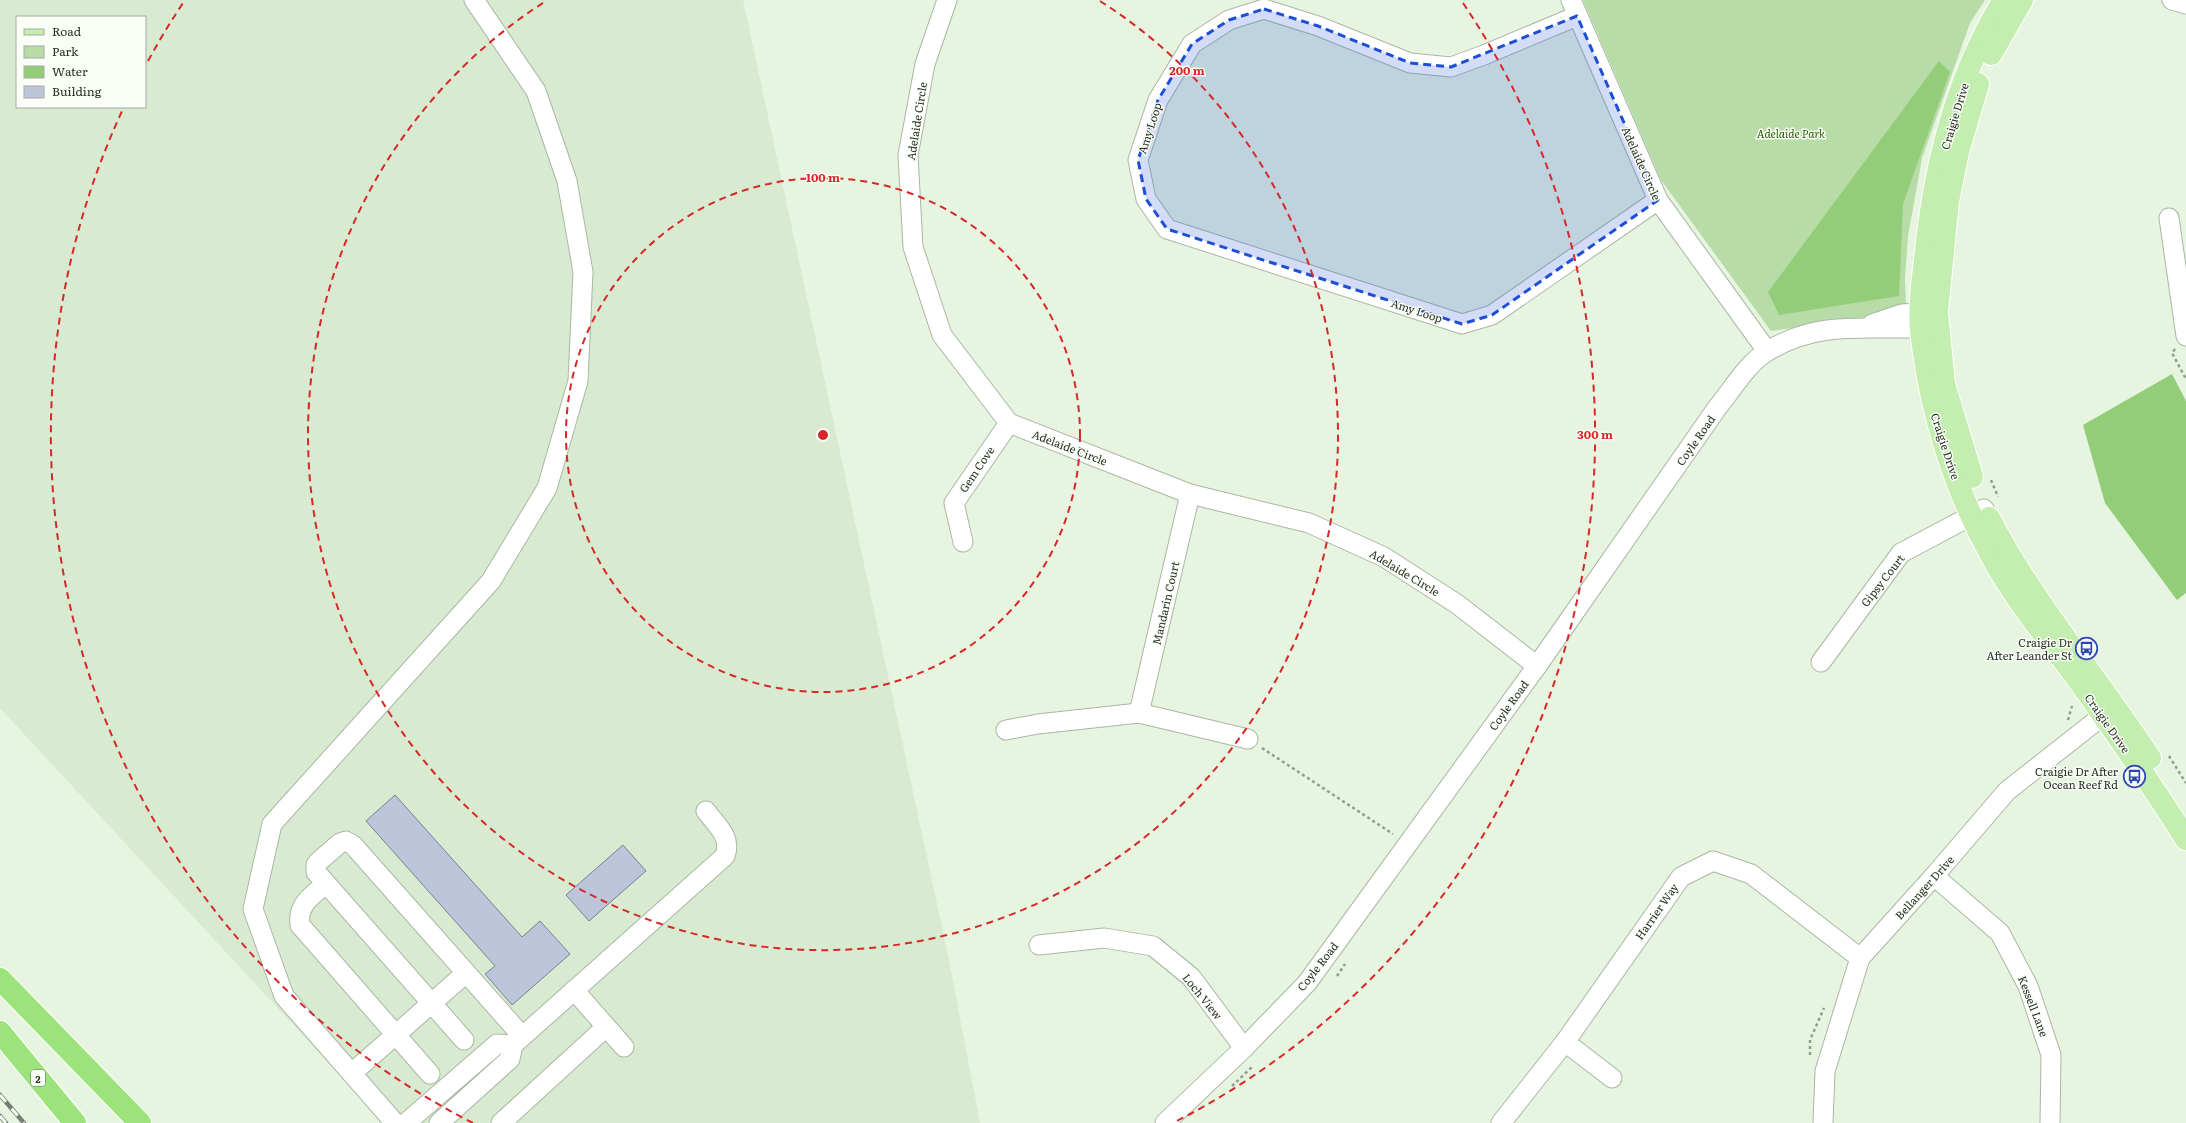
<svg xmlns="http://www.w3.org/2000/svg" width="2186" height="1123" font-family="Literata,serif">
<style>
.built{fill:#d8ebd1;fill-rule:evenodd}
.green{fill:#b7dca7}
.water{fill:#94cd7a}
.building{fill:#bcc5da;stroke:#777f92}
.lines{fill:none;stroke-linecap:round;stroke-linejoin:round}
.minor-casing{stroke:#a9b7a4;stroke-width:21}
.major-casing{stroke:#fff;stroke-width:24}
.highway-casing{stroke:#fff;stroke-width:24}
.path{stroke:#929c8e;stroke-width:2.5;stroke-dasharray:3 3;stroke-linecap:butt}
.minor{stroke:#fff;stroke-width:19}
.major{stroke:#c4eeb0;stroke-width:22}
.highway{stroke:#9de37b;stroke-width:22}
.rail-casing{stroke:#777f72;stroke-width:4.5}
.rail{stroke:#f9fef6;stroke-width:3;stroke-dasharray:9;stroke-linecap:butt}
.marked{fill:#1d4ed8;fill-opacity:0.2;stroke:#1d4ed8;stroke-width:3;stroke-dasharray:8 5;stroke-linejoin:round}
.ring{fill:none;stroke:#d62828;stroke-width:2;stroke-dasharray:7 5}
.labels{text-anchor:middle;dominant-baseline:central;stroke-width:3;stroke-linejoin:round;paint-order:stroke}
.shield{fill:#f9fef6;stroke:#676c64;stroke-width:1}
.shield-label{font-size:10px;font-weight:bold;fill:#292e26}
.street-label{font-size:11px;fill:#292e26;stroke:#f9fef6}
.park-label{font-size:11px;font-style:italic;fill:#2d6008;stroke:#f9fef6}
.poi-label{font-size:11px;fill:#292e26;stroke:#f9fef6;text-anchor:end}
.centre{fill:#d62828;stroke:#f9fef6;stroke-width:2}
.ring-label{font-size:12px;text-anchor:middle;font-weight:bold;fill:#d62828;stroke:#f9fef6;stroke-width:3;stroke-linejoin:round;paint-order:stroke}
</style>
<rect width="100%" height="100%" fill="#e6f4e0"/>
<!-- built -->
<path class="built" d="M0,0h743l205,955 32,168h-596l-384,-415zM17,17h128v90h-128z"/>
<!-- green -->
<path class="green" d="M1583,0h402l-15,23 -48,135 -14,78 -3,42 1,33 -135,20 -110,-151z"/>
<!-- water -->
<g class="water">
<path d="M1939,61l11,11 -47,132 -4,92 -120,19 -11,-23z"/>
<path d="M2172,374l14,27v192l-9,7 -72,-97 -22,-78z"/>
</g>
<!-- building -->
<g class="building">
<path d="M395,795l127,142 18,-16 30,33 -58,51 -27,-31 10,-8 -129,-145z"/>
<path d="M623,845l23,26 -57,50 -23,-26z"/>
</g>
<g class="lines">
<defs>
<g id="minor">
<path d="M947,0l-22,64 -17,91 5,92 29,88 67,88 181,71 119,29 75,34 73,47 80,62"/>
<path d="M1571,0l87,200 109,151"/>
<path d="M2172,0l14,4"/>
<path d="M1577,16l-93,39 -33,12 -41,-4 -92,-37 -54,-17 -35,11 -37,24 -34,56 -20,60 8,39 21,30 295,95 30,-9 166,-115"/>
<path d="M2169,218l17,118"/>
<path d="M1872,324l30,-10 33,-2"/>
<path d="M963,542l-9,-39 55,-80"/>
<path d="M1821,662l80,-109 83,-44"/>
<path d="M1139,713l51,-219"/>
<path d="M1006,730l32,-6 101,-11 109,26"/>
<path d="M1934,876l66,57 28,53 23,69 -1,68"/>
<path d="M326,884c-14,11 -29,21 -26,41l130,149"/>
<path d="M1039,945l65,-7 49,8 38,31 53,71"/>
<path d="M574,990l50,57"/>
<path d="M464,1040l-148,-168v-7l2,-3 22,-19 6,-2 7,4 169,191"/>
<path d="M1565,1042l47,36"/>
<path d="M514,1044l211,-188c7,-19 -8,-30 -19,-45"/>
<path d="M352,1073l114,-100"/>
<path d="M395,1123l-111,-127 -31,-87 19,-85 219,-243 56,-93 31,-107 5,-109 -16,-91 -31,-90 -62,-91"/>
<path d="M406,1123l91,-79 16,1 -3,14 -71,64"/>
<path d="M501,1123l105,-96"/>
<path d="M1165,1123l79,-75 63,-65 230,-317 180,-258c15,-18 30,-45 51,-57 55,-34 108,-19 167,-24"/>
<path d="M1501,1123l64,-81 116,-165 32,-16 38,13 109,84"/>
<path d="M1823,1123l2,-52 35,-113 74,-82 73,-85 108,-85"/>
</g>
<g id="major">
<path d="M2004,0c-47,75 -69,164 -78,251 -3,26 -7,52 -5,79 9,80 33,159 72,229 23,42 55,80 83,118 38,53 75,107 110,162"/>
<path d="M1991,54l31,-54"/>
<path d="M1972,477l-28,-93 -7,-72 11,-111 10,-49 20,-68"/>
<path d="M1989,518c44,85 108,159 161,240"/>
</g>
<g id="highway">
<path d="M0,979l140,144"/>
<path d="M0,1032l75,91"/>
</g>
</defs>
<!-- minor casing -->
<use href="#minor" class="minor-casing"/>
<!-- major casing -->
<use href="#major" class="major-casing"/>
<!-- highway casing -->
<use href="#highway" class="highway-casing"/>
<!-- path -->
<g class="path">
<path d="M2175,349l-3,4 14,26"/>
<path d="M1991,480l7,17"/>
<path d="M2068,720l4,-14"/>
<path d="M1262,748l131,86"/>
<path d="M2169,756l17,27"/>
<path d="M1337,976l8,-12"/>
<path d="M1810,1055v-15l14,-32"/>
<path d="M1232,1086l21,-20"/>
</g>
<!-- minor -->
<use href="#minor" class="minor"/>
<!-- major -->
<use href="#major" class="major"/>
<!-- highway -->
<use href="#highway" class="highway"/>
<defs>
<g id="rail">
<path d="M0,1095l24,28"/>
<path d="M0,1116l6,7"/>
</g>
</defs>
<!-- rail casing -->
<use href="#rail" class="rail-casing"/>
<!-- rail -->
<use href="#rail" class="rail"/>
</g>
<!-- marked area -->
<path class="marked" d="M1264,9l54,17 92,37 41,4 126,-51 81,184 -166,115 -30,9 -295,-95 -21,-30 -8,-39 20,-60 34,-56 37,-24z"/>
<!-- distance rings -->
<g class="ring">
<circle cx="823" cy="435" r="257"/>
<path d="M1100 1A515 515 0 1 1 546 1"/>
<path d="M473 1123A772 772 0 0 1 123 109M148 61A772 772 0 0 1 183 3M1463 3A772 772 0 0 1 1173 1123"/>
</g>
<!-- icons -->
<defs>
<symbol id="bus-ring" viewBox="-11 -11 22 22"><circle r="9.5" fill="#f9fef6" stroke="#2d46b7" stroke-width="1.5"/><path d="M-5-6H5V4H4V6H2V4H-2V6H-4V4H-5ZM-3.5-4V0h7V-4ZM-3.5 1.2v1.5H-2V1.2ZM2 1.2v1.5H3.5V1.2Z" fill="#2d46b7"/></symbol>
</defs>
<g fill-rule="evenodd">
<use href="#bus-ring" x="2074" y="636" width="25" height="25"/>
<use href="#bus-ring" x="2122" y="764" width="25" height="25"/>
</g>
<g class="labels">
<!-- shield labels -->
<rect class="shield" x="31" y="1070" width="14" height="16" rx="3"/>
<g class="shield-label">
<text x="38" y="1078">2</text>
</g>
<!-- street labels -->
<g class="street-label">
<text transform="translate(1954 116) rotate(-73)">Craigie Drive</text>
<text transform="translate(916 121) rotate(-81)">Adelaide Circle</text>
<text transform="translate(1149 128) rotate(-72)">Amy Loop</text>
<text transform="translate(1642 163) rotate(66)">Adelaide Circle</text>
<text transform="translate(1417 310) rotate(18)">Amy Loop</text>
<text transform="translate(1695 440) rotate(-55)">Coyle Road</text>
<text transform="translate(1946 446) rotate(72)">Craigie Drive</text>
<text transform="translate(1070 447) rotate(21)">Adelaide Circle</text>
<text transform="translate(976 469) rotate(-56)">Gem Cove</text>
<text transform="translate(1405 572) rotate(31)">Adelaide Circle</text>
<text transform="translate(1882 580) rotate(-52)">Gipsy Court</text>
<text transform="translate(1165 603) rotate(-77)">Mandarin Court</text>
<text transform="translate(1508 705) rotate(-54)">Coyle Road</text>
<text transform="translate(2108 723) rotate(55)">Craigie Drive</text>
<text transform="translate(1924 887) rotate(-48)">Bellanger Drive</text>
<text transform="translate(1656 911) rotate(-55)">Harrier Way</text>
<text transform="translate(1317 966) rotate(-52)">Coyle Road</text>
<text transform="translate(1203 996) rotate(51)">Loch View</text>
<text transform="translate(2034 1006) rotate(69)">Kessell Lane</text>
</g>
<!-- park labels -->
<g class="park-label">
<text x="1791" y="133">Adelaide Park</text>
</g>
<!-- poi labels -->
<g class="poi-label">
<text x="2072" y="642">Craigie Dr<tspan x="2072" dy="13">After Leander St</tspan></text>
<text x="2118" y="771">Craigie Dr After<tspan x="2118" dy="13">Ocean Reef Rd</tspan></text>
</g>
</g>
<circle cx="823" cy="435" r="6" class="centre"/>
<g class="ring-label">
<text x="1187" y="75">200 m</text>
<text x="823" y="182">100 m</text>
<text x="1595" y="439">300 m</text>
</g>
<!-- legend -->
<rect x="16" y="16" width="130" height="92" fill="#f9fef6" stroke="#a6aba3"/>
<rect x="24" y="29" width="20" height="6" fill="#c4eeb0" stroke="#a6aba3"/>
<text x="52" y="36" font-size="12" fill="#292e26">Road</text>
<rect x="24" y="46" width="20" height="12" fill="#b7dca7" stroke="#a6aba3"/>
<text x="52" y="56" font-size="12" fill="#292e26">Park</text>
<rect x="24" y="66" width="20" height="12" fill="#94cd7a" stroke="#a6aba3"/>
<text x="52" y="76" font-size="12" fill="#292e26">Water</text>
<rect x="24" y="86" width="20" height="12" fill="#bcc5da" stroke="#a6aba3"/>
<text x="52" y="96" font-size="12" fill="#292e26">Building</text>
</svg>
